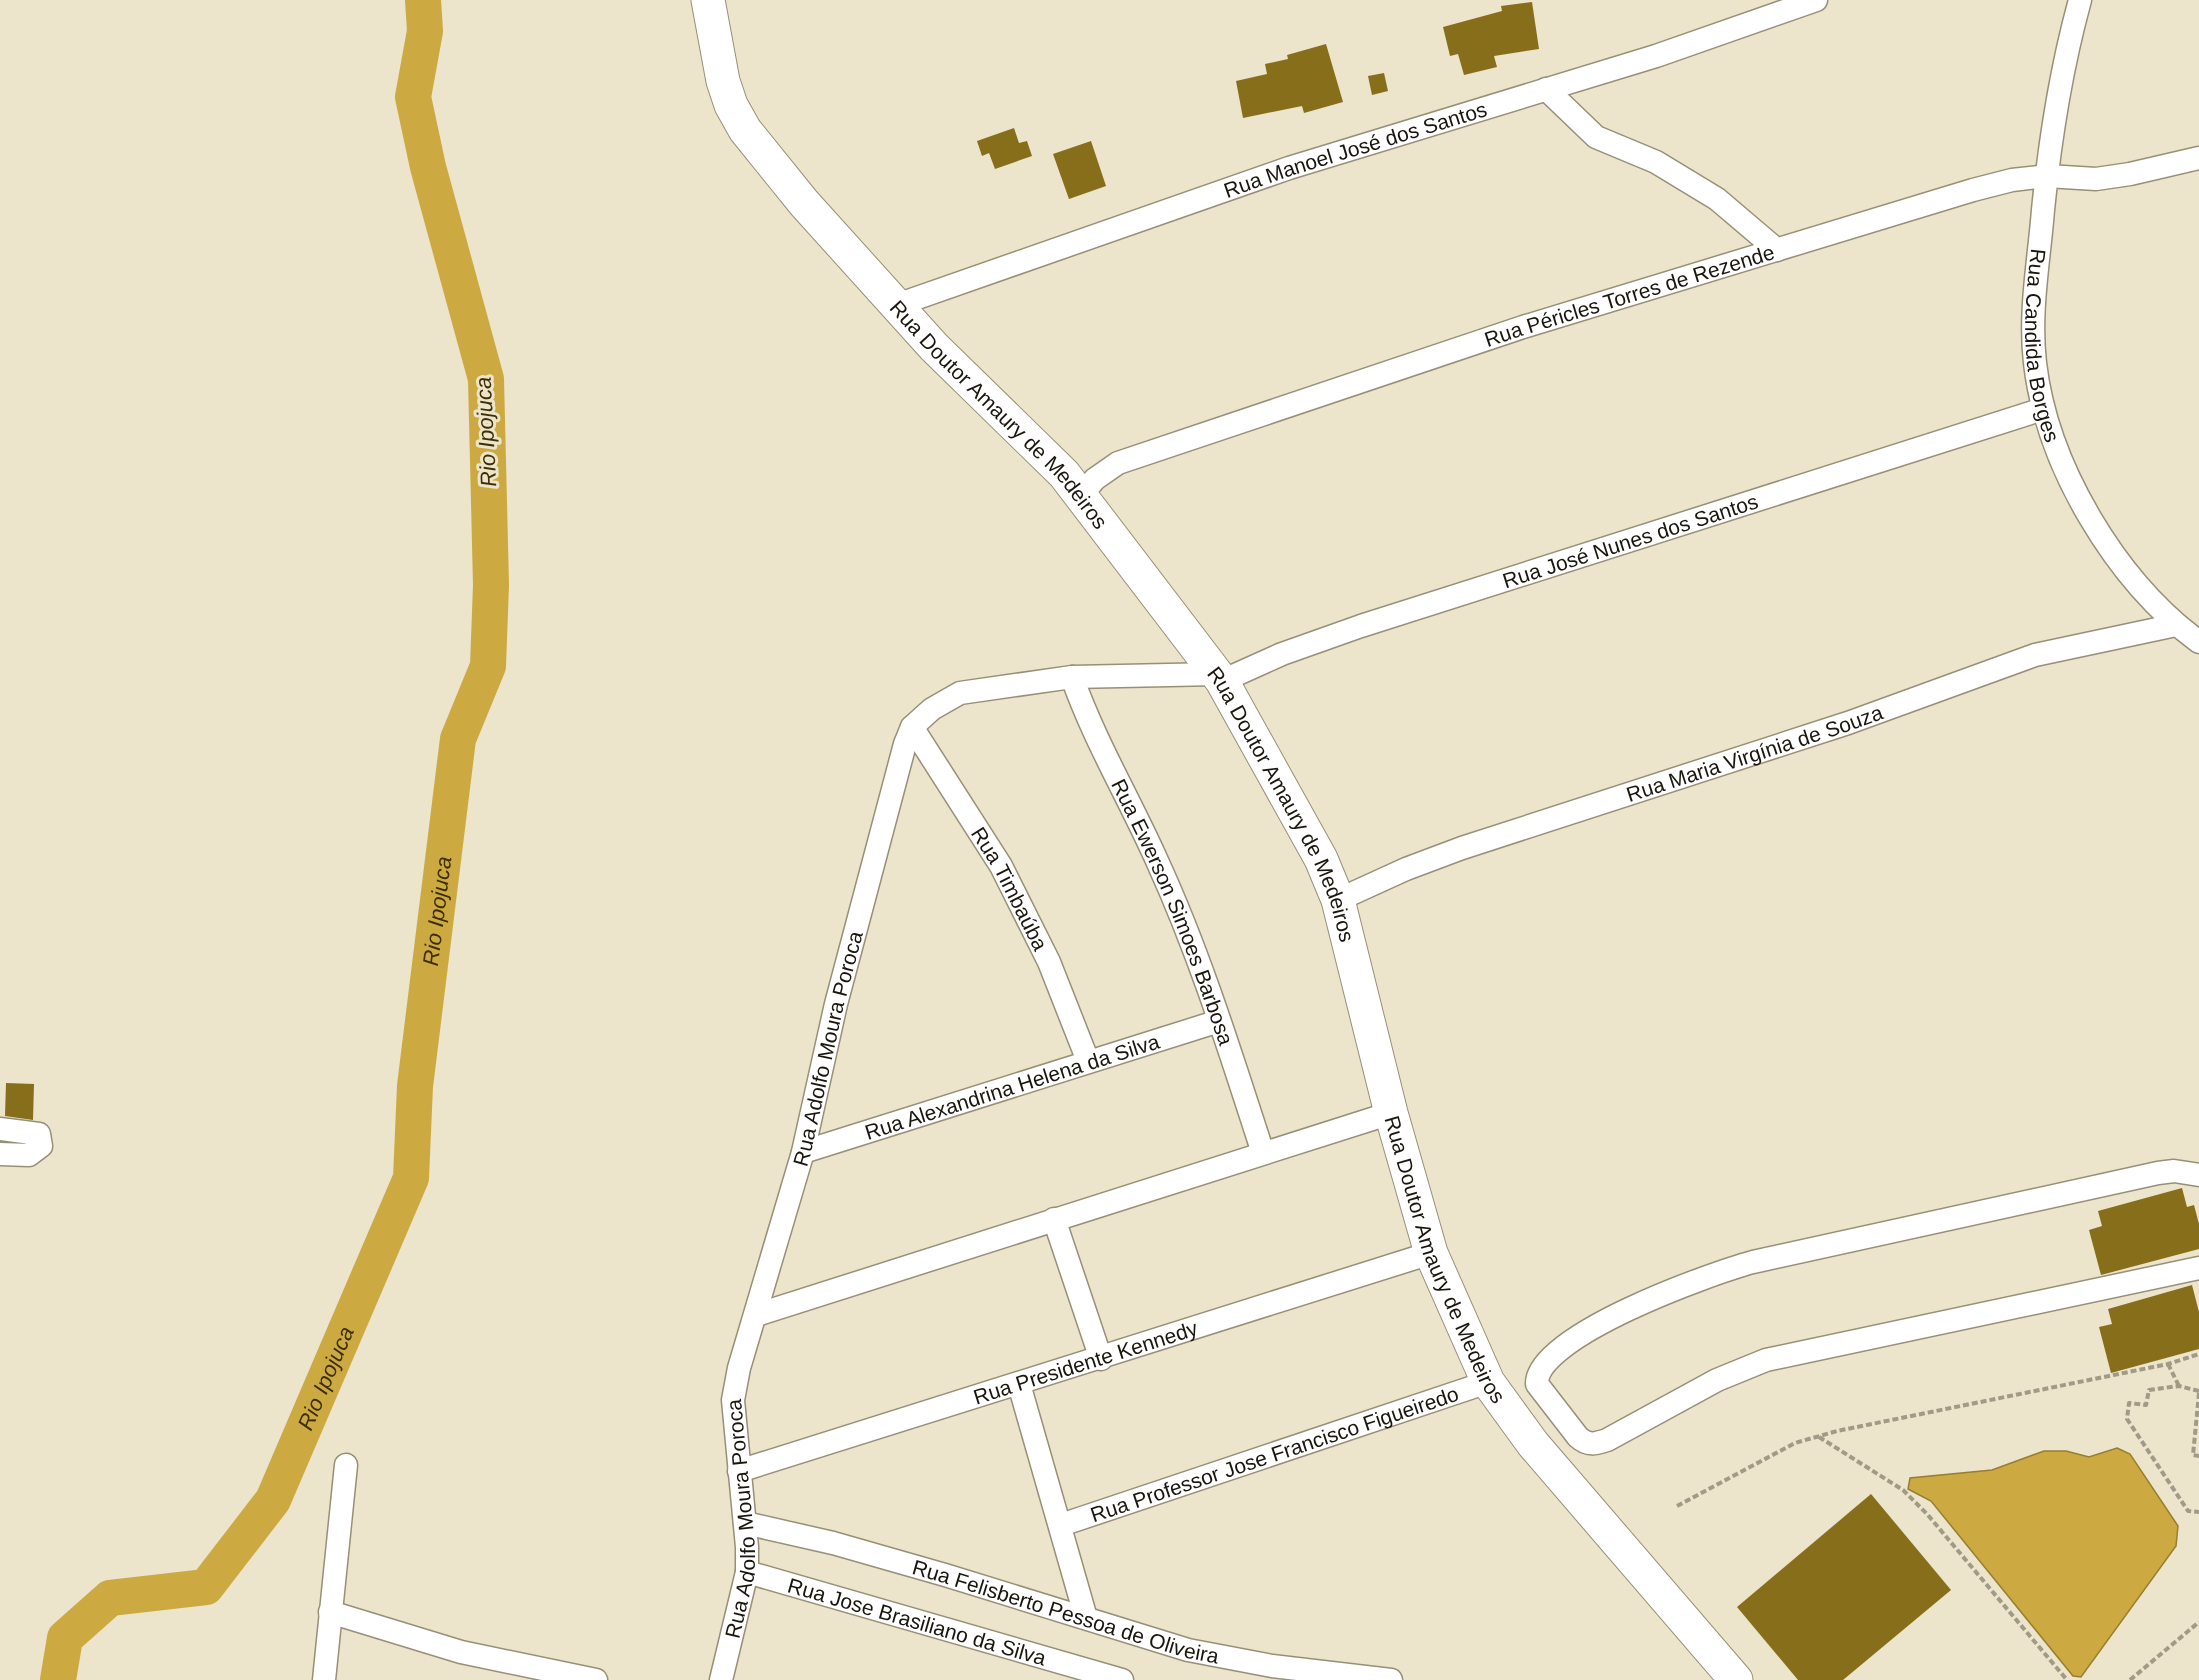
<svg xmlns="http://www.w3.org/2000/svg" width="2199" height="1680" font-family="Helvetica,sans-serif">
<style>
.water{fill:#ccaa41;stroke:#967e32;stroke-width:1.5}
.lines{fill:none;stroke-linecap:round;stroke-linejoin:round}
.river{stroke:#ccaa41;stroke-width:36}
.building{fill:#876e1b}
.street-casing{stroke:#978f78;stroke-width:25}
.secondary-casing{stroke:#978f78;stroke-width:35}
.path{stroke:#a09a87;stroke-width:4;stroke-dasharray:6 3;stroke-linecap:butt}
.street{stroke:#fff;stroke-width:22}
.secondary{stroke:#fff;stroke-width:33}
.labels{text-anchor:middle;dominant-baseline:central;stroke-width:6;stroke-linejoin:round;paint-order:stroke}
.street-label{font-size:21px;fill:#19160e;stroke:#ece4cb}
.water-label{font-size:22px;font-style:italic;fill:#3d2f01;stroke:#ece4cb}
</style>
<rect width="100%" height="100%" fill="#ece4cb"/>
<!-- water -->
<path class="water" d="M2117,1448l13,6 48,72 -2,20 -95,131 -8,-1 -142,-175 -23,-12 2,-11 82,-8 52,-19h22l23,6z"/>
<g class="lines">
<!-- river -->
<path class="river" id="s1" d="M58,1680l7,-42 45,-40 96,-11 67,-87 138,-322 4,-92 43,-347 30,-73 3,-81 -5,-206 -58,-212 -15,-70 12,-66 -2,-31"/>
</g>
<!-- building -->
<g class="building">
<path d="M1532,2l7,47 -45,7 3,11 -33,8 -6,-21 -8,2 -7,-29 59,-16 -1,-5z"/>
<path d="M1326,44l17,58 -39,11 -2,-7 -59,12 -7,-37 31,-7 -2,-10 23,-5 -1,-4z"/>
<path d="M1384,73l4,18 -16,4 -4,-19z"/>
<path d="M1014,128l5,15 8,-2 5,15 -37,13 -6,-16 -7,3 -5,-15z"/>
<path d="M1091,141l15,45 -37,13 -16,-45z"/>
<path d="M6,1083l28,1 -1,36 -28,-4z"/>
<path d="M2182,1188l5,19 7,-2 5,19v25l-98,26 -12,-45 13,-4 -4,-15z"/>
<path d="M2192,1285l7,27v37l-88,24 -12,-46 13,-3 -4,-15z"/>
<path d="M1871,1494l80,96 -108,90h-45l-61,-73z"/>
</g>
<g class="lines">
<defs>
<g id="street">
<path id="s2" d="M2080,0c-19,69 -30,139 -37,210 -4,51 -14,102 -8,153 12,103 81,218 164,279"/>
<path d="M1546,89l50,48 60,25 61,37 60,51"/>
<path id="s3" d="M897,305l392,-137 367,-112 160,-56"/>
<path id="s4" d="M1082,494l13,-15 23,-16 405,-136 450,-137 39,-10 35,-4 49,3 34,-5 69,-16"/>
<path id="s5" d="M1072,677c23,65 58,123 86,186 43,94 73,192 105,290"/>
<path id="s6" d="M1222,681l60,-27 79,-28 682,-217"/>
<path id="s7" d="M912,727l89,139 48,96 39,99"/>
<path id="s8" d="M1338,900l68,-31 56,-21 386,-125 187,-68 141,-30"/>
<path d="M0,1129l39,5 2,12 -12,9 -29,-1"/>
<path id="s9" d="M803,1152l416,-131"/>
<path d="M2199,1175l-25,-4 -16,2 -405,89c-41,11 -218,74 -216,122l41,53c10,9 17,7 29,3l110,-60 49,-20 433,-92"/>
<path d="M1054,1219l47,140"/>
<path d="M756,1315l635,-202"/>
<path d="M1019,1384l67,234"/>
<path id="s10" d="M739,1471l692,-218"/>
<path id="s11" d="M745,1523l88,20 112,32 243,75 84,16 119,14"/>
<path id="s12" d="M1061,1525l427,-143"/>
<path id="s13" d="M747,1572l375,108"/>
<path d="M330,1612l131,40 135,28"/>
<path d="M324,1680l22,-215"/>
<path id="s14" d="M721,1680l26,-108v-25l-14,-147 6,-32 64,-216 33,-148 69,-260 7,-17 20,-18 28,-16 112,-16 145,-3"/>
</g>
<g id="secondary">
<path id="s15" d="M708,0l15,81 8,24 14,25 59,73 130,144 130,127 158,207 99,178 17,41 53,213 40,140 57,129 45,62 203,236"/>
</g>
</defs>
<!-- street casing -->
<use href="#street" class="street-casing"/>
<!-- secondary casing -->
<use href="#secondary" class="secondary-casing"/>
<!-- path -->
<g class="path">
<path d="M2168,1364l11,22"/>
<path d="M2199,1391l-20,-5 -30,4 -3,15 -17,-2 -2,16 61,92 11,1"/>
<path d="M2199,1393l-6,62 6,1"/>
<path d="M1819,1437l84,53 24,24 140,166"/>
<path d="M1677,1506l118,-63 42,-12 331,-67 31,-10"/>
<path d="M2130,1680l69,-58"/>
</g>
<!-- street -->
<use href="#street" class="street"/>
<!-- secondary -->
<use href="#secondary" class="secondary"/>
</g>
<g class="labels">
<!-- street labels -->
<g class="street-label">
<text stroke="none"><textPath href="#s3" startOffset="484">Rua Manoel José dos Santos</textPath></text>
<text stroke="none"><textPath href="#s4" startOffset="586">Rua Péricles Torres de Rezende</textPath></text>
<text stroke="none"><textPath href="#s2" startOffset="350">Rua Candida Borges</textPath></text>
<text stroke="none"><textPath href="#s15" startOffset="518">Rua Doutor Amaury de Medeiros</textPath></text>
<text stroke="none"><textPath href="#s6" startOffset="432">Rua José Nunes dos Santos</textPath></text>
<text stroke="none"><textPath href="#s8" startOffset="442">Rua Maria Virgínia de Souza</textPath></text>
<text stroke="none"><textPath href="#s15" startOffset="1004">Rua Doutor Amaury de Medeiros</textPath></text>
<text stroke="none"><textPath href="#s7" startOffset="189">Rua Timbaúba</textPath></text>
<text stroke="none"><textPath href="#s5" startOffset="256">Rua Ewerson Simoes Barbosa</textPath></text>
<text stroke="none"><textPath href="#s14" startOffset="648">Rua Adolfo Moura Poroca</textPath></text>
<text stroke="none"><textPath href="#s9" startOffset="219">Rua Alexandrina Helena da Silva</textPath></text>
<text stroke="none"><textPath href="#s15" startOffset="1490">Rua Doutor Amaury de Medeiros</textPath></text>
<text stroke="none"><textPath href="#s10" startOffset="363">Rua Presidente Kennedy</textPath></text>
<text stroke="none"><textPath href="#s12" startOffset="225">Rua Professor Jose Francisco Figueiredo</textPath></text>
<text stroke="none"><textPath href="#s14" startOffset="164">Rua Adolfo Moura Poroca</textPath></text>
<text stroke="none"><textPath href="#s11" startOffset="333">Rua Felisberto Pessoa de Oliveira</textPath></text>
<text stroke="none"><textPath href="#s13" startOffset="177">Rua Jose Brasiliano da Silva</textPath></text>
</g>
<!-- water labels -->
<g class="water-label">
<text transform="translate(486 432) rotate(-93)">Rio Ipojuca</text>
<text stroke="none"><textPath href="#s1" startOffset="928">Rio Ipojuca</textPath></text>
<text stroke="none"><textPath href="#s1" startOffset="442">Rio Ipojuca</textPath></text>
</g>
</g>
</svg>
